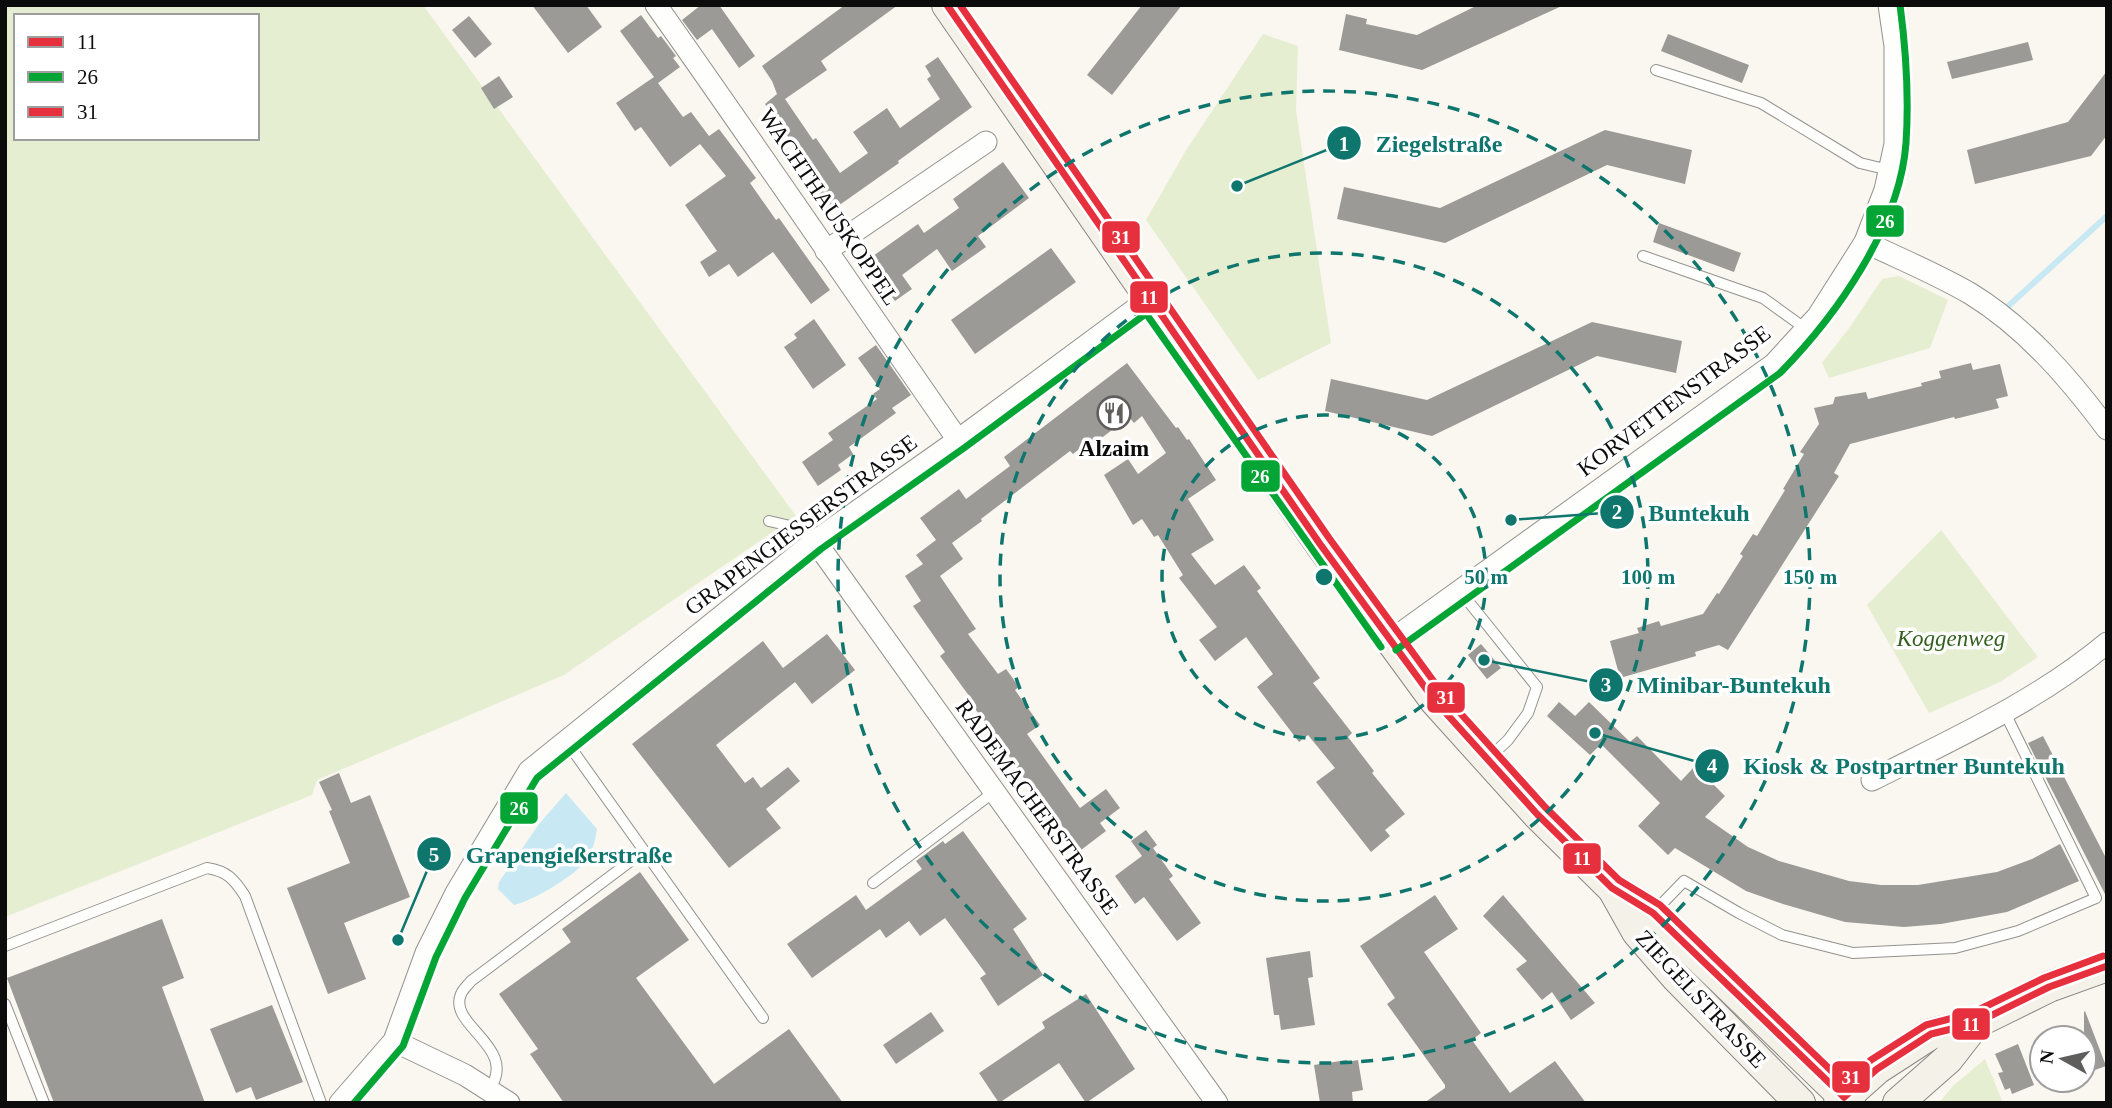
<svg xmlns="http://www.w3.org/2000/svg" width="2112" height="1108" font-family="Georgia,serif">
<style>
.green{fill:#e6eed1;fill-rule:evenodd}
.water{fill:#c8e9f3}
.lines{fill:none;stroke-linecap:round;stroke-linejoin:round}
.stream{stroke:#c8e9f3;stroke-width:6}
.building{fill:#9c9a96}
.service-casing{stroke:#93928f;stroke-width:12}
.minor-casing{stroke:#93928f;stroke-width:23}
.secondary-casing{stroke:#8a8885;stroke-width:32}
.service{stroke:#fefefd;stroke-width:10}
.minor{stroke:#fefefd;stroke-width:21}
.secondary{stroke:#f4f1e9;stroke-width:30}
.bus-1-casing{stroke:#fff;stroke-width:12}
.bus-2-casing{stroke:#fff;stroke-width:12}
.bus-3-casing{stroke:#fff;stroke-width:12}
.bus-1{stroke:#e7303d;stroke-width:7}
.bus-2{stroke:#04a535;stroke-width:7}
.bus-3{stroke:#e7303d;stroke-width:7}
.ring{fill:none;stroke:#0f766e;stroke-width:3.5;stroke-dasharray:12 9}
.labels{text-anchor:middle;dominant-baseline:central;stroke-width:7;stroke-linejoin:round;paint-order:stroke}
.street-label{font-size:23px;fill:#0c0c0c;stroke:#fff}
.poi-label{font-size:23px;font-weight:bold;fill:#0c0c0c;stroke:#fff}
.park-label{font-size:23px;font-style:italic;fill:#34611f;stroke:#fff}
.centre{fill:#0f766e;stroke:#fff;stroke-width:3.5}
.ring-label{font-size:21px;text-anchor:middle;font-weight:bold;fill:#0f766e;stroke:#fff;stroke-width:7;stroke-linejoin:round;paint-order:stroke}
.leader{fill:none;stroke:#0f766e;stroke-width:2.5}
.callout-dot{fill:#0f766e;stroke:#fff;stroke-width:2.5}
.mark-label{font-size:21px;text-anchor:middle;font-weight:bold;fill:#fff}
.callout-label{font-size:24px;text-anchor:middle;font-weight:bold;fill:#0f766e;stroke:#fff;stroke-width:7;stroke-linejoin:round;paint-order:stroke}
.line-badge{stroke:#fff;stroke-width:2.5}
.badge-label{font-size:19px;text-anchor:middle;font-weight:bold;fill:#fff}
</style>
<rect width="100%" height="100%" fill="#faf7f0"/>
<!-- green -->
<g class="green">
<path d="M5,5h418l373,511 -232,159 -247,105 -5,15 -307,122zM16,16h241v122h-241z"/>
<path d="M1263,34l35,12 -2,64 35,233 -73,37 -112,-160 39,-68z"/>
<path d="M1899,276l49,24 -18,48 -101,30 -7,-15 28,-36 32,-48z"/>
<path d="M1941,530l97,127 -38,25 -71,31 -62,-108z"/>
<path d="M1985,1059l18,44h-64l14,-17z"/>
</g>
<!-- water -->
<path class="water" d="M566,793l31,36c-2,11 -4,23 -11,32 -12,15 -53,40 -72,44l-16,-16 1,-7 40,-58z"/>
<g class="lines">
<!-- stream -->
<path class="stream" d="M2005,309l102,-93"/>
</g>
<!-- building -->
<g class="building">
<path d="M532,5h54l16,22 -34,26z"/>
<path d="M701,5h18l36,51 -16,12 -27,-39 -15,11 -15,-20z"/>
<path d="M845,5h53l-77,56 6,9 -42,29 28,41 3,-2 24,35 28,-20 -15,-21 34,-24 13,20 40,-29 -13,-20 4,-3 -6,-10 13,-9 34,50 -74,54 1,2 -68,48 -15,-21 6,-5 -57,-81 12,-10 -5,-13 -10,-15z"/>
<path d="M1142,5h40l-70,90 -25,-20z"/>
<path d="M1478,5h86l-142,65 -83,-20 7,-36 21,5 -1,5 51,11z"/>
<path d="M641,15l17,23 3,-2 15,20 -3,2 7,9 -22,16 25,34 8,-5 18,24 10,-7 37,49 -6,5 26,37 3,-2 51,72 -19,14 -38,-52 -35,25 -9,-13 -20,13 -9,-15 17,-11 -32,-46 41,-29 -26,-32 -30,23 -29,-40 -6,4 -19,-28 38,-26 -34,-46z"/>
<path d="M469,16l23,28 -17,14 -23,-28z"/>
<path d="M1668,34l81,31 -7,18 -81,-32z"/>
<path d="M2028,42l5,18 -81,19 -5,-17z"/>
<path d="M2107,71v64l-16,21 -116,28 -8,-34 101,-28z"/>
<path d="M499,76l14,21 -19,12 -13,-21z"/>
<path d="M1605,130l87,20 -7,34 -78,-19 -162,78 -108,-24 7,-32 96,21z"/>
<path d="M1003,162l26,36 -51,38 8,11 -34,24 -15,-22 -35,26 10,14 -17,12 -29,-40 52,-37 6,9 35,-25 -6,-9z"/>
<path d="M1659,223l82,30 -7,19 -81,-30z"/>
<path d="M1051,248l25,34 -101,72 -24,-34z"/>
<path d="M814,319l32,46 -33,24 -29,-42 13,-9 -3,-4z"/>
<path d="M1592,322l90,19 -6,32 -79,-17 -165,80 -107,-25 6,-32 96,21z"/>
<path d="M876,345l35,50 -19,13 4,5 -47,34 4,7 -15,11 3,5 -23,16 -16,-24 31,-22 -5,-7 49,-34 -4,-5 7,-5 -22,-31z"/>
<path d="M1127,363l49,65 2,-1 9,13 2,-1 27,41 -28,19 26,41 -23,14 24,31 29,-20 17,23 -4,3 63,87 -7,5 39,50 -4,4 26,34 -2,2 33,41 -20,16 5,6 -19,16 -55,-70 19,-14 -27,-33 -9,7 -42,-55 16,-13 -27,-37 -31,24 -16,-21 18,-13 -38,-49 4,-3 -25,-40 -4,2 -12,-18 -9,6 -29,-50 24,-16 10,15 28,-21 -24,-37 -8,7 -5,-6 -34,26 -3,-4 -19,15 -3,-3 -89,68 1,2 -30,22 11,16 -23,17 36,53 -8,5 30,40 8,-5 13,18 -4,3 25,35 -13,9 53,74 26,-19 14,19 -20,15 6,8 -25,19 -29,-37 -3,3 -19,-25 2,-1 -29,-43 -30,-41 2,-2 -35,-48 5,-4 -32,-46 8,-5 -16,-25 18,-12 -7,-9 20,-15 -16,-22 39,-29 7,10 44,-33 -6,-9z"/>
<path d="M1971,363l2,7 27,-6 8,32 -12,3 3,9 -44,11 -1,-2 -104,27 -16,29 5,3 -111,174 -9,-5 -24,7 1,4 -76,22 -10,-37 29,-8 -2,-5 22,-7 2,5 42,-12 14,-21 2,1 24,-38 -3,-2 13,-20 4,2 28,-46 -2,-1 21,-35 -4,-2 19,-28 -5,-16 19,-4 2,-7 31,-5 2,7 54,-13 -1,-3 20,-5 -2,-7z"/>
<path d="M827,634l28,36 -43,34 -17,-22 -79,63 29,38 8,-6 8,11 27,-21 12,14 -34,28 15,19 -52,40 -97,-124 131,-103 20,27z"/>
<path d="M1481,644l20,24 -14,11 -19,-24z"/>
<path d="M1559,702l16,14 14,-14 41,40 7,-6 44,45 14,-15 30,30 -20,21 43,30 31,14 70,20 32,4h37l79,-13 35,-13 28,-15 19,37 -72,31 -66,12 -37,3 -59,-5 -62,-18 -37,-13 -71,-43 -7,7 -30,-29 22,-23 -59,-59 -11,11 -43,-39z"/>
<path d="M2043,736l64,124v38l-79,-155z"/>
<path d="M339,773l12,30 19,-8 40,102 -66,26 22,56 -38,15 -41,-106 63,-25 -21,-52 3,-1 -13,-28z"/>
<path d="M1146,830l11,15 -4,3 20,28 -4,3 32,44 -24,18 -33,-44 -9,7 -20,-28 31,-23 -4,3 -11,-15z"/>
<path d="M963,831l64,88 -14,10 30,46 -45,31 -18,-28 6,-4 -41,-56 -25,18 -11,-15 -23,17 -6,-9 -68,49 -25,-34 69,-49 10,15 56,-41 -6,-8 27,-20 2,3z"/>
<path d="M640,872l49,68 -53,38 78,106 75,-55 54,74h-279l-34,-49 8,-5 -39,-55 72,-52 -9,-13z"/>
<path d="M1435,895l23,34 -34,23 57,81 -9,7 38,53 45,-32 31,42h-162l21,-15v-3l-58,-81 8,-6 -35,-52z"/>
<path d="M1503,895l92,108 -24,17 -19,-28 -10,8 -26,-31 11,-8 -44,-45z"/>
<path d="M162,919l22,59 -22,9 43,116h-151l-47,-125z"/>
<path d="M1310,951l3,26 -5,1 7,47 -34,5 -2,-15h-5l-8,-57z"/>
<path d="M1086,994l49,75 -49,34 -27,-40 -60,40 -20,-30 66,-45 -3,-6z"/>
<path d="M272,1005l31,77 -47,18 -5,-13 -15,6 -26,-64z"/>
<path d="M2085,1011l21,55 -22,8v-62z"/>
<path d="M931,1012l13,19 -48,33 -13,-19z"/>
<path d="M2018,1044l16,41 -22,9 -2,-6 -5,2 -7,-17 5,-1 -8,-18z"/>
<path d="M1347,1060v2l11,-2 5,30 -11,2 1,11h-33l-6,-38z"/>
</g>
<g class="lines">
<defs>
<g id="service">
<path d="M1656,70l105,33 99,60 29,7"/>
<path d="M1643,256l120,42 43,31"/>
<path d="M769,521l30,7 16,13"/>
<path d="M1460,591l77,96 -9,26 -20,27 -19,18"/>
<path d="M566,741l197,277"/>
<path d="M873,883l121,-91"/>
<path d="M1653,913l31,-32 55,32 43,22 71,18 102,-5 63,-17 78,-33 -91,-185"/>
<path d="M5,946l202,-78c20,3 27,11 38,28l76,207"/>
<path d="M5,1004l39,99"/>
<path d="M489,1090c31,-43 -42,-64 -28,-96 2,-5 7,-9 10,-13l173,-130"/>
</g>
<g id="minor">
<path d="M656,5c102,144 201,290 302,435"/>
<path d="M1865,242c35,17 72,32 106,52 55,34 98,84 136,135"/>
<path d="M826,251l160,-109"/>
<path d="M815,541l402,562"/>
<path d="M1390,641l384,-277 44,-48 47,-74 20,-52 10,-46v-98l-6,-41"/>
<path d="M1872,780c81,-41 164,-78 235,-137"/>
<path d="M394,1041l71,34 44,28"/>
<path d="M340,1103l54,-62 32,-88 30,-60 73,-122 286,-230 143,-101 191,-141"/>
</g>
<g id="secondary">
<path d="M947,5l373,539 115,157 102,113 75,74 41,25 197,190"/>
<path d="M1614,891l23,41 39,45 124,126"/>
<path d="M1839,1103l38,-34 54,-35 45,-11 73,-36 58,-21"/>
<path d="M1898,1103l50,-44 28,-36"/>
</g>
</defs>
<!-- service casing -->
<use href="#service" class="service-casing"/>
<!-- minor casing -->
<use href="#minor" class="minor-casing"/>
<!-- secondary casing -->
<use href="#secondary" class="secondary-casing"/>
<!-- service -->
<use href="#service" class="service"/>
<!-- minor -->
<use href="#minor" class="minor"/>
<!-- secondary -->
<use href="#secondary" class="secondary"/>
<defs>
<g id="bus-1">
<path d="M947,5l373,539 115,157 102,113 75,74 41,25 191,184"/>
<path d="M1844,1097l33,-28 54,-35 45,-11 73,-36 58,-21"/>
</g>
<g id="bus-2">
<path d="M1140,305l241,342"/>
<path d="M1396,650l384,-277c57,-58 120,-147 126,-230 3,-45 0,-93 -6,-138"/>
<path d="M354,1103l49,-57 33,-89 29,-59 72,-120 284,-229 143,-101 191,-141"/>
</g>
<path id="bus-3" d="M960,5l369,533 114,156 102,113 74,73 41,25 184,178 27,-23 55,-35 46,-12 72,-35 59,-22"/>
</defs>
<!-- bus-1 casing -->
<use href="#bus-1" class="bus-1-casing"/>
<!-- bus-2 casing -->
<use href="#bus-2" class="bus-2-casing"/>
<!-- bus-3 casing -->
<use href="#bus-3" class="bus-3-casing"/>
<!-- bus-1 -->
<use href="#bus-1" class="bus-1"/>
<!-- bus-2 -->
<use href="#bus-2" class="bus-2"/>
<!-- bus-3 -->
<use href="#bus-3" class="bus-3"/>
</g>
<!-- distance rings -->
<g class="ring">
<circle cx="1324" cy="577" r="162"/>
<circle cx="1324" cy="577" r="324"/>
<circle cx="1324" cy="577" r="486"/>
</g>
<!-- icons -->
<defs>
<symbol id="restaurant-ring" viewBox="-11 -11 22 22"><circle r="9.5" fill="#fff" stroke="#5f5e5c" stroke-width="1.5"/><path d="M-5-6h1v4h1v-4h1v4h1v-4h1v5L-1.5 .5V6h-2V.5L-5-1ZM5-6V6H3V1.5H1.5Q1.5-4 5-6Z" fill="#5f5e5c"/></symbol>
</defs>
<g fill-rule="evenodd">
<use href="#restaurant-ring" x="1095" y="394" width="38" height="38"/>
</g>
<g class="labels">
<!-- street labels -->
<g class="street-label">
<text transform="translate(829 207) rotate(56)">WACHTHAUSKOPPEL</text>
<text transform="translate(1674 401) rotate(-37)">KORVETTENSTRASSE</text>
<text transform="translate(801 525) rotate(-37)">GRAPENGIESSERSTRASSE</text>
<text transform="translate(1037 807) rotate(54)">RADEMACHERSTRASSE</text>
<text transform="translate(1701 999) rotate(47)">ZIEGELSTRASSE</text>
</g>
<!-- poi labels -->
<g class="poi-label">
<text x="1114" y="448">Alzaim</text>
</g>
<!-- park labels -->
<g class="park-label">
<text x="1951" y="638">Koggenweg</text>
</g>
</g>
<circle cx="1324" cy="577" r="10" class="centre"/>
<g class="ring-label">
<text x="1486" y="584">50 m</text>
<text x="1648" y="584">100 m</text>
<text x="1810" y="584">150 m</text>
</g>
<!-- callouts -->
<path class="leader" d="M1237 186L1344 143M1511 520L1617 512M1484 660L1606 685M1595 733L1712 766M398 940L434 854"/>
<g class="callout-dot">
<circle cx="1237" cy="186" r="7"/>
<circle cx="1511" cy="520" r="7"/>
<circle cx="1484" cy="660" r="7"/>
<circle cx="1595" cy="733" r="7"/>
<circle cx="398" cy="940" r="7"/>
<circle cx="1344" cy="143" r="18"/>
<circle cx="1617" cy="512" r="18"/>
<circle cx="1606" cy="685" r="18"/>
<circle cx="1712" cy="766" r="18"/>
<circle cx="434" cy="854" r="18"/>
</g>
<g class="mark-label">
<text x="1344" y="151">1</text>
<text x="1617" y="519">2</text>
<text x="1606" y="692">3</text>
<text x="1712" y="773">4</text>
<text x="434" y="862">5</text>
</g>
<g class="callout-label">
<text x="1439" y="152">Ziegelstraße</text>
<text x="1699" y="521">Buntekuh</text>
<text x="1734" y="693">Minibar-Buntekuh</text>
<text x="1904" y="774">Kiosk &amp; Postpartner Buntekuh</text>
<text x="569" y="863">Grapengießerstraße</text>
</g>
<g class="line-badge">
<rect x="1865" y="204" width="40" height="34" rx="7" fill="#04a535"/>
<rect x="1101" y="220" width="40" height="34" rx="7" fill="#e7303d"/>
<rect x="1129" y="280" width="40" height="34" rx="7" fill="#e7303d"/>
<rect x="1240" y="459" width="41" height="34" rx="7" fill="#04a535"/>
<rect x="1426" y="681" width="40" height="33" rx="7" fill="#e7303d"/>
<rect x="499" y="791" width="40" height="34" rx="7" fill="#04a535"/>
<rect x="1562" y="842" width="40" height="33" rx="7" fill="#e7303d"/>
<rect x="1951" y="1007" width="40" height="34" rx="7" fill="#e7303d"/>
<rect x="1831" y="1060" width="40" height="34" rx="7" fill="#e7303d"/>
</g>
<g class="badge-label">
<text x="1885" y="228">26</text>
<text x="1121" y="244">31</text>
<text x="1149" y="304">11</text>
<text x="1260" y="483">26</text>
<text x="1446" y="704">31</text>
<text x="519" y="815">26</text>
<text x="1582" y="865">11</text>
<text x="1971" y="1031">11</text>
<text x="1851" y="1084">31</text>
</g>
<!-- border -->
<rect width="2112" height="1108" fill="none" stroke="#0c0c0c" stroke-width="14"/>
<!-- legend -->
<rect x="14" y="14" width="245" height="126" fill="#ffffff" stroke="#9e9e9e" stroke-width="2"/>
<rect x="28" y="37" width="35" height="10" fill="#e7303d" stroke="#9e9e9e" stroke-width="2"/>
<text x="77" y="49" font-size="21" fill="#0c0c0c">11</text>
<rect x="28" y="72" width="35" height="10" fill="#04a535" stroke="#9e9e9e" stroke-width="2"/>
<text x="77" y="84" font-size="21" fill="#0c0c0c">26</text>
<rect x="28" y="107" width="35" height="10" fill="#e7303d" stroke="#9e9e9e" stroke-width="2"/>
<text x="77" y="119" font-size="21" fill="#0c0c0c">31</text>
<!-- north arrow -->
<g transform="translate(2063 1059) rotate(278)"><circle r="33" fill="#ffffff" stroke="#9e9e9e" stroke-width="2"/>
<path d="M0-5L12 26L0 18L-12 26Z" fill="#5f5e5c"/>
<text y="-10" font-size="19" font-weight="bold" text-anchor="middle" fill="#0c0c0c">N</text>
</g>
</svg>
